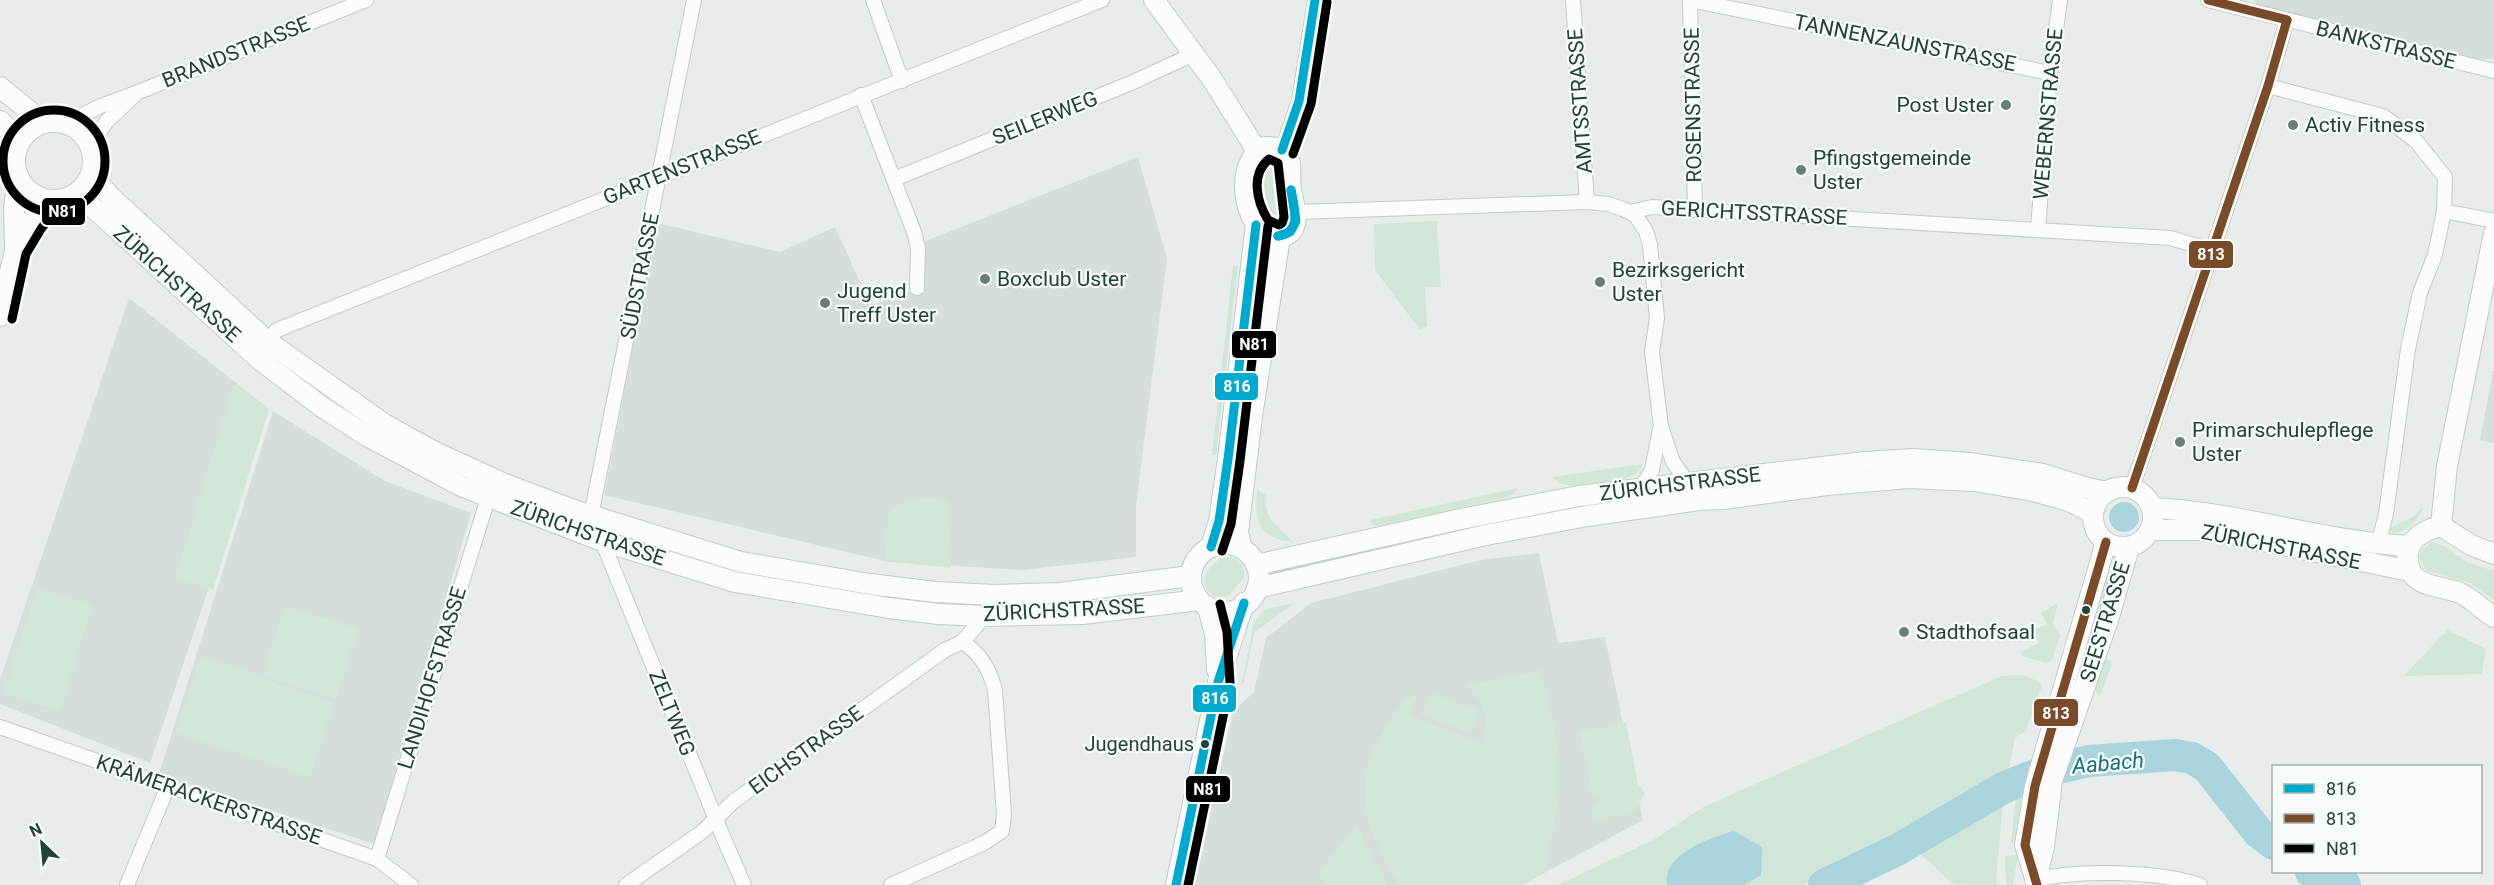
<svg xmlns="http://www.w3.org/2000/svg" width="2494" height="885" font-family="Roboto,sans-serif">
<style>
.built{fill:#d6dedb}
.green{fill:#d1e6d8}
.water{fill:#a9d4db}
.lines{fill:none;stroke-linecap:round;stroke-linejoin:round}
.river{stroke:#a9d4db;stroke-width:32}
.street-casing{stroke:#c5cac8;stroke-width:16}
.secondary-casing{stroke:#c3cbc8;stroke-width:22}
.street{stroke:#fcfcfc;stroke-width:14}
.secondary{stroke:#fcfcfc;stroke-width:20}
.bus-1-casing{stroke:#f7fbf9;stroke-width:14}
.bus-2-casing{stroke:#f7fbf9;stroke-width:14}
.bus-3-casing{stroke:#f7fbf9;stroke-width:14}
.bus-1{stroke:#00a9ce;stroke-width:9}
.bus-2{stroke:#7a4b2a;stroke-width:9}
.bus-3{stroke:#000;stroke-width:9}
.poi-dot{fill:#697e78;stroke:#f7fbf9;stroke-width:2}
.bus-dot{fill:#24423a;stroke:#f7fbf9;stroke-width:2}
.labels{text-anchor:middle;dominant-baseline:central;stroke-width:4.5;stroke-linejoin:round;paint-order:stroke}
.bus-label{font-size:20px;fill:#24423a;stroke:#f7fbf9;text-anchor:end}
.street-label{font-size:21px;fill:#24423a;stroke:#f7fbf9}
.poi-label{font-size:21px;fill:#24423a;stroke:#f7fbf9;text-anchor:start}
.water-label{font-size:22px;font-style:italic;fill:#1c6f80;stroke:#f7fbf9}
.line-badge{stroke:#f7fbf9;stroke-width:2}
.badge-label{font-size:16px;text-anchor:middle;font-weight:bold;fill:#fff}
</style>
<rect width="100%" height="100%" fill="#e8edeb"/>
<!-- built -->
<g class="built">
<path d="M2251,0h243v59h-21l-218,-54 1,-4z"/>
<path d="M1138,157l29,101 -31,248v51l-114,13 -133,-8 -285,-67 53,-272 123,29 55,-25 36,79 50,-19 2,-45z"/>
<path d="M129,298l140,111 -119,354 -150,-59v-24z"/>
<path d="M2493,371h1v72l-14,-3z"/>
<path d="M273,411l112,70 86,32 -97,331 -215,-70z"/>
<path d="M1539,553l19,90 47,-6 38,183 -121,65h-328l40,-175 20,-18 12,-54 45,-35 170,-43z"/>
</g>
<!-- green -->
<g class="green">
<path d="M1272,155l11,7c1,12 9,60 -2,65 -4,2 -9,-1 -13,-2 -15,-26 -19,-38 -7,-67z"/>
<path d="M1437,221l4,66h-16l2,39 -7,4 -45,-60 -1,-46z"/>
<path d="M1233,265l5,1 -22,189h-4z"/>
<path d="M1258,268l10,2 -33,186z"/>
<path d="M234,384l35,25 -56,181 -38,-12z"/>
<path d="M1643,464l-7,10 -12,5 -52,7 -11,-2 -9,-7z"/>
<path d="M1518,488l-4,6 -10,4 -125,28 -6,-1 -3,-5z"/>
<path d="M1257,490l9,5c-3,23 12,32 27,47 -34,-3 -39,-21 -36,-52z"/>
<path d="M947,499l4,69 -66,-7 3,-44c9,-23 39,-18 59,-18z"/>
<path d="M1542,508l1,9 -275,62 -1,-11z"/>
<path d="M2421,508h2c-7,15 -14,22 -30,26l-3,-6 24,-12z"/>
<path d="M2432,542l13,4 22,16 27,9v29l-24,-17 -44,-12 -7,-14 3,-7z"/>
<path d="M1224,557c14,-1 21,7 20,21l-16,18 -14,1 -9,-10c-3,-13 7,-25 19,-30z"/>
<path d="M2103,574l11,3 -29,89 -8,-3z"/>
<path d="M36,588l56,17 -32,106 -56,-17z"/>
<path d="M1294,603l-40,30 -10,49 -3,4 13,-63 12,-14z"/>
<path d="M2058,603l-5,21 7,11 -8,25 -6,3 -24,-7 -1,-4 18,-9 -7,-12 15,-7 -6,-11z"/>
<path d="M284,606l74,22 -22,71 -73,-22z"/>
<path d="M2447,630l39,19 -4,25 -78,2z"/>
<path d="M201,656l53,17 -1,3 81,26 -24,75 -135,-44z"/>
<path d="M2103,657l8,3 1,4 -12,32 -3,-2 -4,-12z"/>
<path d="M1541,670c7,34 19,71 18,106 0,33 -9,65 -16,97l-25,12h-118c-47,-73 -49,-118 6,-187l11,-2 -8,19 71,28c11,-23 5,-42 -15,-57z"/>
<path d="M2021,675l17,6 4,5 -16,45 -11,7 -12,61 -7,86 -43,-1 -52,-48 -98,49h-245l97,-46 50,-33 297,-130z"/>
<path d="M1431,693l48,17 -9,23 -48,-18z"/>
<path d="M1626,722l12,62 7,9 -12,21 -38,7 -4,-8 11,-17 -9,1 -14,-66z"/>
<path d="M2022,794l-5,48 -6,1 5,-48z"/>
<path d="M1357,826l31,59h-65l-5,-13z"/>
<path d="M2018,855l-5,30h-7l-1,-29z"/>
</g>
<!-- water -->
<g class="water">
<circle cx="2124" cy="517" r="15"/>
<path d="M1734,831l28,16 -1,28 -17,10h-77c-6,-30 44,-48 67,-54z"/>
</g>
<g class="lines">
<!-- river -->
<g class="river">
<path d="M2311,872l34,13"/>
<path d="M1824,885l73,-35 106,-62 42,-17 44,-10 86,-6 17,3 15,9 52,66 15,11"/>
</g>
<defs>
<g id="street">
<path d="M873,0l29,81"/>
<path d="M1573,0l14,202"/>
<path d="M1690,0l360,73"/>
<path d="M1690,0l5,210"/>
<path d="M2208,0l286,71"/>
<path d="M2268,86l115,30 33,25 29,36 -1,34"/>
<path d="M861,95l53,137 4,16 -1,40"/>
<path d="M67,124l31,-17 43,-16 225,-91"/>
<path d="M90,145l17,-24 28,-26"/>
<path d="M1282,150l17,-49 16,-101"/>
<path d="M894,179l237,-96 63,-29"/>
<path d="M1297,212l290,-10 21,2 15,5 12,6 11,16 4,14 7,73 -5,34 9,75 12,35 15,21"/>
<path d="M1630,212l22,-5 518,31 41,12"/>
<path d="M2038,229l12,-156 10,-73"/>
<path d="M267,341l10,-11 825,-330"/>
<path d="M1641,488l11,-18 8,-41"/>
<path d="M2132,488l136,-402 19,-66"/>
<path d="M591,516l103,-516"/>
<path d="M602,541l122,298 20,46"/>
<path d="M2378,545l8,-31 22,-165 12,-56 15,-38 9,-44 50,10"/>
<path d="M0,727l377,132 34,26"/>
<path d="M377,859l111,-361"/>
<path d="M2036,880c42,-11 123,-9 164,5"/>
<path d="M127,885l41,-99"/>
<path d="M626,885l76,-53 32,-31 211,-151 17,-8 23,-26"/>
<path d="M891,885l93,-42 18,-12 2,-17 -9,-124c-5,-20 -14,-37 -33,-48"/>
</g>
<g id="secondary">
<path d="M1154,0l58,79 45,72"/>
<path d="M0,87l44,36"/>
<path d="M0,121l20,21"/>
<circle cx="54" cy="161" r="39"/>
<path d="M1265,147c33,-1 23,21 26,43 3,16 13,42 -11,47 -32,6 -52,-72 -15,-90z"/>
<path d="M91,175l20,22 156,144 117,83 51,28 70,32 72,27 164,51 129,22 65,8 59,3 66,-2 130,-17"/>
<path d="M76,194l21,17 163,149 62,47 45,29 94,50 141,55 133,41 154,26 50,6 46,2 98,-2 116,-14"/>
<path d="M15,250l16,-28 17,-22"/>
<path d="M0,316l15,-66 -1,-42 4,-30"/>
<circle cx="2123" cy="517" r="30"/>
<path d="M2153,508c87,4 170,34 257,38"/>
<path d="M2441,526l6,-60 47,-233"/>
<path d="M2151,530h49l24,3 186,38"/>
<circle cx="1225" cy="578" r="34"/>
<path d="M1211,547l8,-26 9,-62 28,-234"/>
<path d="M1241,547l-3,-15 14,-116 28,-179"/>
<path d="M2494,554l-23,-9 -30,-19c-17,4 -37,15 -33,36 1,7 3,12 8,16 12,10 30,9 44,15 13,6 22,17 34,24"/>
<path d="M1256,565l205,-46 118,-23 285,-34 49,-3 56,4 74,11 45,14 19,4"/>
<path d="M1257,588l229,-53 101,-19 112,-16 24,-1 104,-14 82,-7 66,3 58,10 36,10 24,12"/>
<path d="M1208,607l7,27 2,36"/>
<path d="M2036,880l8,-33 8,-66 57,-164 20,-70"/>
<path d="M1176,885l42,-203 26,-79"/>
<path d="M2037,885l-12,-40 10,-59 71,-244"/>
</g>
</defs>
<!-- street casing -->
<use href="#street" class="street-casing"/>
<!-- secondary casing -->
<use href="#secondary" class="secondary-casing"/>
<!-- street -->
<use href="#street" class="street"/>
<!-- secondary -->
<use href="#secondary" class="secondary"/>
<defs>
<g id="bus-1">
<path d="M1282,150l17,-49 16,-101"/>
<path d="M1278,236l12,-4 6,-11 -5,-31"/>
<path d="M1278,236c25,-3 16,-29 13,-46"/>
<path d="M1211,547l8,-26 9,-62 28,-234"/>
<path d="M1176,885l42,-203 26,-79"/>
</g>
<g id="bus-2">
<path d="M2208,0l79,20"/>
<path d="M2132,488l136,-402 19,-66"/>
<path d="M2037,885l-12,-40 10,-59 71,-244"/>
</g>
<g id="bus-3">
<circle cx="54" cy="161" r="51"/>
<path d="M1293,154l18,-50 16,-102"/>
<path d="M1269,159l9,4 6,54 -2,6 -3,2 -11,-5c-11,-18 -18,-45 1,-61z"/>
<path d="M12,319l14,-65 15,-25 16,-22"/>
<path d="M1222,551l9,-27 9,-63 28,-235"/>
<path d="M1188,885l42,-202 -3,-51 -7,-28"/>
</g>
</defs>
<!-- bus-1 casing -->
<use href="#bus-1" class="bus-1-casing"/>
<!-- bus-2 casing -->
<use href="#bus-2" class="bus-2-casing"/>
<!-- bus-3 casing -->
<use href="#bus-3" class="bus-3-casing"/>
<!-- bus-1 -->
<use href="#bus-1" class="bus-1"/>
<!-- bus-2 -->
<use href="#bus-2" class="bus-2"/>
<!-- bus-3 -->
<use href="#bus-3" class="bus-3"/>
</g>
<!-- markers -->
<g class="poi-dot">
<circle cx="2006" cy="105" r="6"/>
<circle cx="2293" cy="125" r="6"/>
<circle cx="1801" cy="170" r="6"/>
<circle cx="985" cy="279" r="6"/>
<circle cx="1600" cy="282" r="6"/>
<circle cx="825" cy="303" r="6"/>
<circle cx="2180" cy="442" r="6"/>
<circle cx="1904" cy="632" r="6"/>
</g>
<g class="bus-dot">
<circle cx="2086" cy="610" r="5"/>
<circle cx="1205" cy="744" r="5"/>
</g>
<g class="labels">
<!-- bus labels -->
<g class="bus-label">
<text x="1194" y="744">Jugendhaus</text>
</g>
<!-- street labels -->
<g class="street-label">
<text transform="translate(1905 43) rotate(11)">TANNENZAUNSTRASSE</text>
<text transform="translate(2386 45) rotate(14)">BANKSTRASSE</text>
<text transform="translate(236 52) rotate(-22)">BRANDSTRASSE</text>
<text transform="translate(1580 101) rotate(-94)">AMTSSTRASSE</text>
<text transform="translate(1693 105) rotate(-91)">ROSENSTRASSE</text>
<text transform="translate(2048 114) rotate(-85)">WEBERNSTRASSE</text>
<text transform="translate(1045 118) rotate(-22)">SEILERWEG</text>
<text transform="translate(682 167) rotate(-22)">GARTENSTRASSE</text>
<text transform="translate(1754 213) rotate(3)">GERICHTSSTRASSE</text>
<text transform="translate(640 276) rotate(-79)">SÜDSTRASSE</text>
<text transform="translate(177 284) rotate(42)">ZÜRICHSTRASSE</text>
<text transform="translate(1680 484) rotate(-7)">ZÜRICHSTRASSE</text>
<text transform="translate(588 533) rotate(19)">ZÜRICHSTRASSE</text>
<text transform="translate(2281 547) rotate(11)">ZÜRICHSTRASSE</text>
<text transform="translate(1064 610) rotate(-3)">ZÜRICHSTRASSE</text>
<text transform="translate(2105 622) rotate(-73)">SEESTRASSE</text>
<text transform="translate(432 678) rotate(-73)">LANDIHOFSTRASSE</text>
<text transform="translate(672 713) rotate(68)">ZELTWEG</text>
<text transform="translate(806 750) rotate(-36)">EICHSTRASSE</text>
<text transform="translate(209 800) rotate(19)">KRÄMERACKERSTRASSE</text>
</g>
<!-- poi labels -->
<g class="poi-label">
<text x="1994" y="105" text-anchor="end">Post Uster</text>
<text x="2305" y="125">Activ Fitness</text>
<text x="1813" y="158">Pfingstgemeinde<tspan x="1813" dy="24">Uster</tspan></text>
<text x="1612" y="270">Bezirksgericht<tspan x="1612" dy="24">Uster</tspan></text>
<text x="997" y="279">Boxclub Uster</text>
<text x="837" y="291">Jugend<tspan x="837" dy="24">Treff Uster</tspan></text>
<text x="2192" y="430">Primarschulepflege<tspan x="2192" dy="24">Uster</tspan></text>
<text x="1916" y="632">Stadthofsaal</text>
</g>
<!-- water labels -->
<g class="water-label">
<text transform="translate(2108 763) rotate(-5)">Aabach</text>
</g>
</g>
<g class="line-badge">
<rect x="41" y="197" width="45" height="29" rx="6" fill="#000"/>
<rect x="2188" y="240" width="46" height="29" rx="6" fill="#7a4b2a"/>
<rect x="1231" y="330" width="46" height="29" rx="6" fill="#000"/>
<rect x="1214" y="372" width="45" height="29" rx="6" fill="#00a9ce"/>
<rect x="1192" y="684" width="45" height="29" rx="6" fill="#00a9ce"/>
<rect x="2033" y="698" width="46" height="29" rx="6" fill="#7a4b2a"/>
<rect x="1185" y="775" width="46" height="28" rx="6" fill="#000"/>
</g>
<g class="badge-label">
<text x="63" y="217">N81</text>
<text x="2211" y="260">813</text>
<text x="1254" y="350">N81</text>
<text x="1237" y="392">816</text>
<text x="1215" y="704">816</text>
<text x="2056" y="719">813</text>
<text x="1208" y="795">N81</text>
</g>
<!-- legend -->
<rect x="2272" y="765" width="210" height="108" fill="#f7fbf9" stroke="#a3b1ad" stroke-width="1.5"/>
<rect x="2284" y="784" width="30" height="9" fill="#00a9ce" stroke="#a3b1ad" stroke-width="1.5"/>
<text x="2326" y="795" font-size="18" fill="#24423a">816</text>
<rect x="2284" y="814" width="30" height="9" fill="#7a4b2a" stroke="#a3b1ad" stroke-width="1.5"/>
<text x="2326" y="825" font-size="18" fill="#24423a">813</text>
<rect x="2284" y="844" width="30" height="9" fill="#000000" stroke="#a3b1ad" stroke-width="1.5"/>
<text x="2326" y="855" font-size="18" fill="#24423a">N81</text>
<!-- north arrow -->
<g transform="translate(42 843) rotate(334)" stroke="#f7fbf9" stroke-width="4.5" paint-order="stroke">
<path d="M0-4.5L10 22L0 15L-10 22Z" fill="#24423a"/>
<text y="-9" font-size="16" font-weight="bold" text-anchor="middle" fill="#24423a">N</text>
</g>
</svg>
